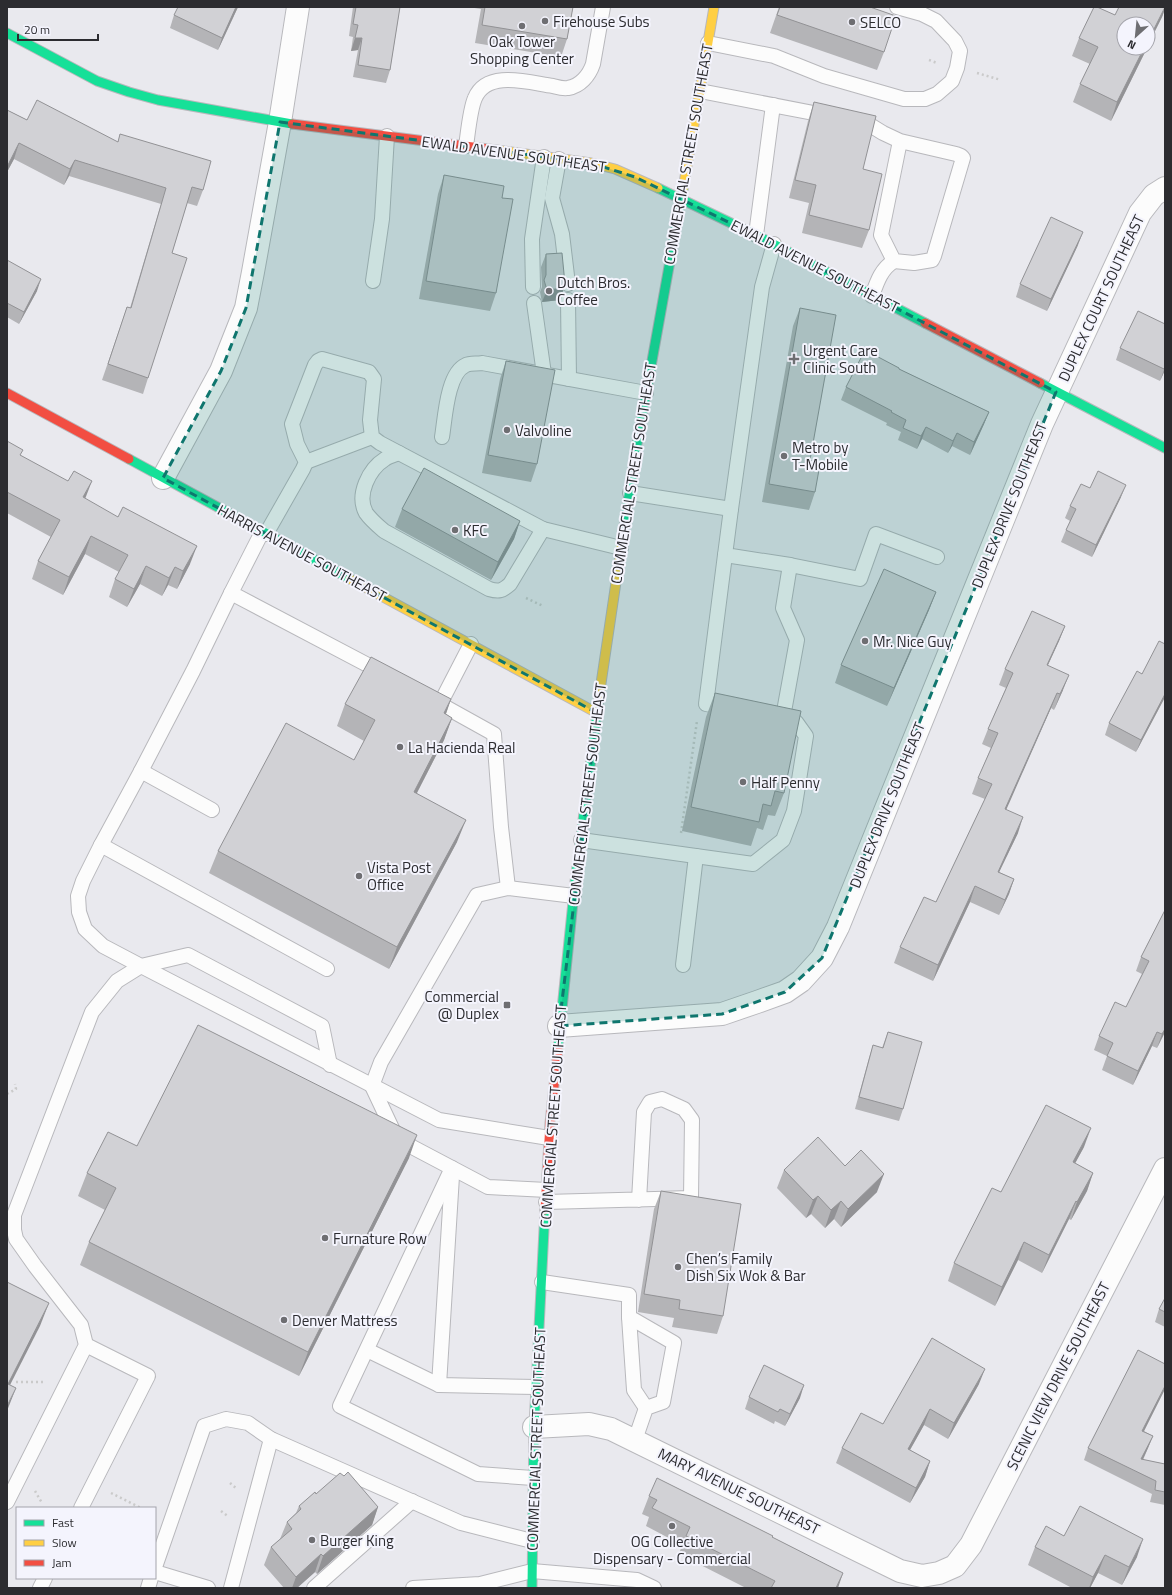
<svg xmlns="http://www.w3.org/2000/svg" width="1172" height="1595" font-family="'Titillium Web',sans-serif">
<style>
.lines{fill:none;stroke-linecap:round;stroke-linejoin:round}
.lane-casing{stroke:#b8b8bc;stroke-width:16}
.street-casing{stroke:#b8b8bc;stroke-width:24}
.fast-casing{stroke:#b8b8bc;stroke-width:11}
.slow-casing{stroke:#b8b8bc;stroke-width:11}
.jam-casing{stroke:#b8b8bc;stroke-width:11}
.path{stroke:#cacaca;stroke-width:2.5;stroke-dasharray:2 3;stroke-linecap:butt}
.lane{stroke:#fcfcfc;stroke-width:14}
.street{stroke:#fcfcfc;stroke-width:22}
.fast{stroke:#16e098;stroke-width:9}
.slow{stroke:#ffcf43;stroke-width:9}
.jam{stroke:#f24e42;stroke-width:9}
.wall{fill:#b4b4b7}
.shaded-wall{fill:#929295}
.building{fill:#d1d1d5;stroke:#929295}
.marked{fill:#0f766e;fill-opacity:0.2;stroke:#0f766e;stroke-width:3;stroke-dasharray:8 5;stroke-linejoin:round}
.poi-dot{fill:#6e6e72;stroke:#f4f4fd;stroke-width:1.5}
.labels{text-anchor:middle;dominant-baseline:central;stroke-width:4;stroke-linejoin:round;paint-order:stroke}
.poi-label{font-size:15px;fill:#2c2c30;stroke:#f4f4fd;text-anchor:start}
.street-label{font-size:15px;fill:#2c2c30;stroke:#f4f4fd}
</style>
<rect width="100%" height="100%" fill="#e9e9ee"/>
<g class="lines">
<defs>
<g id="lane">
<path d="M708,43l66,13 50,20 80,23h21l12,-5 15,-13 5,-13 3,-17 -5,-10 -19,-20 -14,-7 -25,-7"/>
<path d="M700,91l129,25"/>
<path d="M855,122l15,3 13,8 17,8 56,13 5,2 2,2 -29,98 -2,4 -18,3 -20,-2 -13,-26 19,-94"/>
<path d="M466,146c2,-13 4,-37 9,-48 12,-29 55,-15 78,-12 4,1 10,3 15,2 12,-2 21,-12 25,-24l10,-57"/>
<path d="M559,159l-7,39 10,36 6,50"/>
<path d="M756,235l17,-130"/>
<path d="M373,281l9,-62 5,-83"/>
<path d="M533,287l-1,-48 12,-82"/>
<path d="M872,296c5,-14 9,-27 22,-35"/>
<path d="M568,300l1,79"/>
<path d="M534,303l10,71"/>
<path d="M442,437c3,-18 5,-64 24,-72 4,-2 11,-1 16,-2l164,30"/>
<path d="M399,453c-5,2 -10,3 -14,6 -16,10 -29,36 -19,54 5,7 11,12 18,18l105,58c10,3 13,2 21,-5l33,-55"/>
<path d="M306,462l66,-25"/>
<path d="M630,493l101,16 -6,46 65,10"/>
<path d="M731,509l31,-222 12,-43"/>
<path d="M262,532l-31,61 152,80"/>
<path d="M266,534l37,-65 3,-7 -9,-18 -5,-20 23,-59 3,-4 4,-2 47,13 5,7 -4,41 2,17 8,6 163,86 78,19"/>
<path d="M725,555l-19,149 22,4"/>
<path d="M433,700l7,4 31,-60"/>
<path d="M440,704l54,30 7,93 7,61"/>
<path d="M141,771l52,-100 38,-78"/>
<path d="M212,810l-71,-39 -40,74 226,124"/>
<path d="M581,840l172,24 30,-24 11,-29 12,-75 -10,-14 -13,-5 14,-77 -14,-32 7,-43 70,14 16,-45 61,23"/>
<path d="M101,845l-18,36 -5,15 1,16 6,17 18,17 38,20 47,-11 134,71 8,39"/>
<path d="M683,965l13,-109"/>
<path d="M452,1168l-112,238 138,68 55,4"/>
<path d="M452,1176l-13,209 97,2"/>
<path d="M547,1190l-59,-3 -91,-48 -25,-53 9,-24 96,-167 31,-7 66,8"/>
<path d="M546,1202l145,-4 1,-78 -8,-11 -22,-10 -12,3 -6,10 -5,88"/>
<path d="M542,1282l87,13v22l45,26 -11,59 -17,6 -11,32"/>
<path d="M629,1317l5,73 12,18"/>
<path d="M367,1350l72,35"/>
<path d="M7,1502l79,-157 -5,-20 -46,-59 -19,-27 -2,-9v-15l78,-203 25,-31 24,-15 298,154 110,18"/>
<path d="M81,1508l67,-132 -62,-31"/>
<path d="M155,1567l49,-141 22,-7 22,4 23,16 190,84 71,18"/>
<path d="M155,1572l53,16"/>
<path d="M40,1588l5,-10"/>
<path d="M148,1588l3,-10"/>
<path d="M231,1588l40,-149"/>
<path d="M314,1588l98,-87"/>
<path d="M413,1588l67,-4 52,-13 105,9 17,8"/>
</g>
<g id="street">
<path d="M163,478l58,-107 25,-63 7,-36 27,-150 18,-115"/>
<path d="M559,1026l163,-12 35,-12 28,-10 16,-11 21,-23 16,-31 204,-503 98,-211 14,-18 11,-7"/>
<path d="M534,1427l55,-3 22,5 289,142 22,5 17,-3 16,-7 16,-21 194,-376"/>
</g>
<g id="fast">
<path d="M7,33l90,48 32,11 29,8 134,24"/>
<path d="M658,188l98,47 169,88"/>
<path d="M1040,383l125,65"/>
<path d="M129,459l221,120"/>
<path d="M623,535l12,-80 48,-266"/>
<path d="M558,1048l17,-166 24,-185"/>
<path d="M532,1588l2,-161 11,-217"/>
</g>
<g id="slow">
<path d="M496,150l95,13 24,6 43,19"/>
<path d="M683,189l31,-182"/>
<path d="M350,579l247,134"/>
<path d="M599,697l24,-162"/>
</g>
<g id="jam">
<path d="M292,124l204,26"/>
<path d="M925,323l115,60"/>
<path d="M7,393l122,66"/>
<path d="M545,1210l5,-87 8,-75"/>
</g>
</defs>
<!-- lane casing -->
<use href="#lane" class="lane-casing"/>
<!-- street casing -->
<use href="#street" class="street-casing"/>
<!-- fast casing -->
<use href="#fast" class="fast-casing"/>
<!-- slow casing -->
<use href="#slow" class="slow-casing"/>
<!-- jam casing -->
<use href="#jam" class="jam-casing"/>
<!-- path -->
<g class="path">
<path d="M929,60l8,3"/>
<path d="M977,73l24,7"/>
<path d="M526,598l17,8"/>
<path d="M681,833l16,-112"/>
<path d="M7,1094l9,-5 -1,-5"/>
<path d="M16,1382h29"/>
<path d="M230,1483l7,6"/>
<path d="M35,1491l7,12"/>
<path d="M111,1493l30,15"/>
<path d="M221,1511l8,6"/>
</g>
<!-- lane -->
<use href="#lane" class="lane"/>
<!-- street -->
<use href="#street" class="street"/>
<!-- fast -->
<use href="#fast" class="fast"/>
<!-- slow -->
<use href="#slow" class="slow"/>
<!-- jam -->
<use href="#jam" class="jam"/>
</g>
<!-- wall -->
<g class="wall">
<path d="M238,7l-20,43 -48,-22 4,-13z"/>
<path d="M353,7h47l-10,63 -4,13 -33,-6 5,-27 -7,1 2,-14 -4,-1z"/>
<path d="M468,7h105l-6,32 -6,18 -86,-14 6,-34z"/>
<path d="M779,7h91l14,45 -7,18 -107,-37z"/>
<path d="M1165,7v2l-3,8 -14,28v-21l-24,24h23l-36,73 -38,-19 7,-18 10,-20 -18,-8 7,-18 36,-23z"/>
<path d="M814,102l55,128 -7,18 -60,-15 7,-30 -20,-5 19,-77z"/>
<path d="M7,110l20,10 91,22 2,-8 83,56 -6,16 -10,-3 -15,50 -24,125 -5,16 -41,-14 25,-73 3,1 31,-104 -92,-28 -5,9 -50,-26 -7,13z"/>
<path d="M444,175l58,23 -6,95 -6,18 -71,-12 19,-105z"/>
<path d="M1078,245l-31,66 -31,-14 4,-13z"/>
<path d="M546,254l14,46 -18,2 -2,-10 2,-5 -1,-20z"/>
<path d="M7,260l30,31 -18,33 -12,-7z"/>
<path d="M800,308l10,152 5,32 -6,18 -47,-8 31,-176z"/>
<path d="M1165,324v46l-5,11 -44,-21 4,-12z"/>
<path d="M506,361l31,103 -6,18 -49,-9 18,-94z"/>
<path d="M899,369l90,43 -5,12 -14,31 -18,-9 -4,7 -26,-14 -5,10 -19,-9 3,-8 -15,-7 1,-2 -46,-23 5,-13z"/>
<path d="M7,441l14,15 64,43 105,65 -13,25 -9,-4 -6,11 -22,-12 -13,23 -18,-10 6,-18 4,-7 -34,-18 -22,41 -31,-16 6,-18 13,-24 -44,-24z"/>
<path d="M1090,488l31,9 -29,60 -31,-15 5,-12 4,-9 -5,-3 5,-12z"/>
<path d="M402,509l118,12 -6,18 -23,41 -96,-53z"/>
<path d="M936,592l-7,18 -42,96 -52,-23 6,-18z"/>
<path d="M1065,626l-6,15 -11,24 15,25 -9,20 -3,-2 -45,101 12,24 -19,39 15,7 -5,15 -10,21 -29,-13 -37,79 -39,-18 6,-16 36,-45 49,-103 -13,-5 6,-16 13,-30 -9,-4 6,-15 18,-41 -7,-3 6,-16z"/>
<path d="M1165,644v55h-1l-28,53 -31,-17 4,-12 33,-49z"/>
<path d="M715,693l69,100 -9,23 -7,-1 -5,15 -6,-2 -6,18 -69,-15 24,-114z"/>
<path d="M451,699l-5,15 6,4 -8,22 -27,53 40,49 -68,127 -180,-96 9,-22 136,-91 10,-19 -27,-15 8,-22z"/>
<path d="M1165,910v122l-8,16 -5,-2 -19,39 -31,-15 5,-14 -13,-6 5,-14 27,-29 16,-33 -6,-3 5,-14z"/>
<path d="M888,1032l15,77 -4,12 -44,-12 14,-51 4,-13 9,3z"/>
<path d="M137,1146l272,12 -110,218 -219,-111 9,-23 16,-32 -27,-14 9,-23z"/>
<path d="M1084,1147l-9,16 18,10 -6,18 -16,29 -2,-1 -27,54 -24,-13 -23,46 -47,-25 6,-18 47,-71z"/>
<path d="M784,1170l93,22 -36,35 -7,-8 -9,9 -14,-14 -5,4 -29,-30z"/>
<path d="M661,1191l62,125 -6,18 -45,-7 2,-9 -36,-6 16,-103z"/>
<path d="M1165,1298v29l-10,-5 4,-13z"/>
<path d="M1165,1364v25l-21,42 9,5 -10,24 22,4v41l-15,-3 2,-8 -68,-34 4,-12z"/>
<path d="M979,1384l-31,55 -24,-14 -14,25 20,11 -5,16 -15,26 -74,-40 6,-15 41,-24z"/>
<path d="M749,1397l51,1 -15,28 -10,-5 -1,3 -29,-15z"/>
<path d="M316,1494l62,13 -6,18 -55,49 -2,-2 -18,16h-13l-20,-23 7,-18 9,-8 7,-17 9,-9 3,-7z"/>
<path d="M649,1496l123,41 66,51h-92l-67,-34 3,-9 -36,-19 3,-9 -7,-3z"/>
<path d="M1035,1547l102,10 -15,28 -24,-12 -8,15h-18l-44,-23z"/>
</g>
<!-- shaded-wall -->
<g class="shaded-wall">
<path d="M236,7h2l-20,43 4,-12z"/>
<path d="M1165,7v2l-3,8 -14,28v-4z"/>
<path d="M355,38h7l-4,12 -7,1z"/>
<path d="M1144,48h3l-36,73 6,-19z"/>
<path d="M19,143l-5,16 -7,13v-5z"/>
<path d="M75,160l-6,16 -5,9 6,-16z"/>
<path d="M1083,232l-5,13 -31,66 4,-12z"/>
<path d="M41,279l-4,12 -18,33 5,-12z"/>
<path d="M564,288l-4,12 -18,2 5,-12z"/>
<path d="M1165,367v3l-5,11z"/>
<path d="M989,412l-5,12 -14,31 4,-13z"/>
<path d="M926,427l-4,12 -5,10 4,-13z"/>
<path d="M957,433l-5,13 -4,7 5,-12z"/>
<path d="M92,481l-7,18 -2,-2z"/>
<path d="M1126,485l-5,12 -29,60 4,-12z"/>
<path d="M520,521l-6,18 -23,41 7,-18z"/>
<path d="M91,536l-6,18 -22,41 6,-18z"/>
<path d="M197,546l-7,18 -13,25 6,-18z"/>
<path d="M146,566l-6,18 -13,23 7,-18z"/>
<path d="M175,567l-7,18 -6,11 7,-18z"/>
<path d="M936,592l-7,18 -42,96 7,-18z"/>
<path d="M1065,626l-6,15 -18,39 6,-15z"/>
<path d="M1069,675l-6,15 -9,20 6,-16z"/>
<path d="M1057,693l-6,15 -51,116 5,-15z"/>
<path d="M1165,694l-1,5 -28,53 5,-12z"/>
<path d="M451,699l-8,23 1,-9z"/>
<path d="M452,718l-8,22 -38,74 8,-22z"/>
<path d="M1023,817l-5,16 -26,54 6,-15z"/>
<path d="M466,820l-9,22 -68,127 8,-22z"/>
<path d="M1014,879l-5,15 -10,21 6,-15z"/>
<path d="M975,886l-5,16 -37,79 5,-16z"/>
<path d="M1165,1029v3l-8,16 5,-14z"/>
<path d="M1157,1032l-5,14 -19,39 5,-14z"/>
<path d="M1091,1128l-7,19 -18,33 7,-18z"/>
<path d="M417,1135l-8,23 -110,218 9,-24z"/>
<path d="M1093,1173l-6,18 -16,29 6,-18z"/>
<path d="M884,1174l-7,18 -36,35 7,-18z"/>
<path d="M818,1196l-7,18 -5,4 7,-18z"/>
<path d="M841,1201l-7,18 -9,9 6,-18z"/>
<path d="M1076,1201l-7,18 -27,54 7,-18z"/>
<path d="M1024,1242l-6,18 -23,46 7,-19z"/>
<path d="M49,1303l-9,23 -33,65v-6z"/>
<path d="M985,1369l-6,15 -31,55 6,-16z"/>
<path d="M804,1385l-4,13 -15,28 5,-12z"/>
<path d="M1165,1386v3l-27,54 4,-12z"/>
<path d="M16,1388l-9,23v1v-6z"/>
<path d="M930,1409l-6,16 -22,39 6,-15z"/>
<path d="M1153,1436l-5,12 -11,24 4,-13z"/>
<path d="M930,1461l-5,16 -15,26 6,-15z"/>
<path d="M378,1507l-6,18 -55,49 6,-18z"/>
<path d="M1143,1539l-6,18 -15,28 7,-18z"/>
<path d="M321,1554l-6,18 -18,16h-5l4,-11z"/>
<path d="M1105,1555l-7,18 -8,15h-1l4,-11z"/>
<path d="M843,1573l-5,15h-2z"/>
</g>
<!-- building -->
<g class="building">
<path d="M178,7h58l-14,31 -48,-23z"/>
<path d="M356,7h44l-10,63 -32,-5 4,-27h-7l3,-13 -5,-1z"/>
<path d="M485,7h88l-6,32 -85,-14z"/>
<path d="M780,7h90l26,9 -12,36 -107,-37z"/>
<path d="M1094,7h3l18,8 4,-8h46l-17,34v-17h-24v24h20l-27,54 -37,-18 18,-37 -19,-9z"/>
<path d="M37,100l81,42 2,-8 91,27 -8,29 -11,-3 -20,66 15,5 -39,120 -40,-14 19,-57 4,1 35,-120 -91,-28 -5,9 -51,-26 -12,24v-57l20,10z"/>
<path d="M814,102l62,14 -13,53 19,5 -13,56 -60,-15 7,-30 -21,-5z"/>
<path d="M444,175l60,11 -2,12 11,1 -17,94 -70,-12z"/>
<path d="M1051,217l32,15 -32,67 -31,-15z"/>
<path d="M562,253l3,31 -1,4 -17,2 -3,-10 2,-5v-21z"/>
<path d="M7,260l34,19 -17,33 -17,-9z"/>
<path d="M800,308l36,7 -26,145 10,4 -5,28 -46,-8z"/>
<path d="M1138,311l27,13v43l-1,2 -44,-21z"/>
<path d="M865,350l34,18v1l90,43 -15,30 -17,-9 -4,8 -27,-14 -5,9 -18,-8 3,-8 -15,-8 1,-1 -46,-24z"/>
<path d="M506,361l49,9 -18,94 -49,-9z"/>
<path d="M7,441l16,9 -3,5 48,26 6,-10 18,10 -9,16 35,20 5,-10 74,39 -14,25 -8,-4 -6,11 -23,-12 -12,23 -19,-10 13,-24 -37,-19 -22,41 -31,-16 22,-41 -53,-28z"/>
<path d="M424,468l96,53 -22,41 -96,-53z"/>
<path d="M1098,471l28,14 -30,60 -30,-15 10,-21 -6,-3 11,-22 9,4z"/>
<path d="M884,569l52,23 -42,96 -53,-23z"/>
<path d="M1032,611l33,15 -18,39 22,10 -9,19 -3,-1 -52,116 18,8 -25,55 16,7 -9,21 -30,-14 -37,79 -38,-18 24,-50 12,5 56,-118 -14,-6 20,-45 -10,-4 25,-56 -8,-4z"/>
<path d="M1159,641l6,3v50l-24,46 -32,-17 28,-52 5,3z"/>
<path d="M371,657l80,42 -7,14 8,5 -38,74 52,28 -69,127 -179,-96 68,-128 68,37 21,-40 -30,-16z"/>
<path d="M715,693l86,18 -17,82 -9,-2 -4,15 -8,-2 -4,18 -68,-15z"/>
<path d="M1165,910v119l-3,5 -5,-2 -19,39 -31,-15 6,-13 -14,-7 16,-34 11,5 23,-46 -8,-4z"/>
<path d="M198,1025l219,110 -109,217 -219,-110 27,-54 -29,-15 21,-41 29,14z"/>
<path d="M888,1032l34,10 -19,67 -44,-12 14,-52 10,3z"/>
<path d="M1046,1105l45,23 -18,34 20,11 -16,29 -1,-1 -27,54 -25,-13 -22,45 -48,-24 38,-75 9,4z"/>
<path d="M818,1137l27,29 16,-16 23,24 -36,35 -7,-8 -10,9 -13,-14 -5,4 -29,-30z"/>
<path d="M661,1191l80,13 -18,112 -44,-7 1,-9 -36,-6z"/>
<path d="M7,1282l42,21 -41,81 8,4 -9,18z"/>
<path d="M1165,1298v14l-6,-3z"/>
<path d="M932,1338l53,31 -31,54 -24,-14 -22,40 22,12 -14,27 -74,-40 19,-35 22,11z"/>
<path d="M1138,1350l27,14v22l-23,45 11,5 -12,23 24,5v28l-10,-2 1,-9 -68,-33z"/>
<path d="M764,1365l40,20 -14,29 -10,-5 -2,3 -29,-15z"/>
<path d="M348,1472l30,35 -55,49 -2,-2 -25,23 -25,-30 21,-18 -5,-7 14,-13 -2,-3 16,-14 1,2 24,-21 4,3z"/>
<path d="M657,1478l116,58 -1,1 71,36 -7,15h-65l4,-7 -89,-45 4,-9 -38,-19 5,-8 -8,-4z"/>
<path d="M1080,1506l63,33 -14,28 -24,-12 -12,22 -58,-30 11,-21 18,10z"/>
</g>
<!-- marked area -->
<path class="marked" d="M280,122l311,41 44,14 139,67 282,148 -234,566 -37,34 -63,22 -163,12 38,-313 -434,-235 58,-107 25,-63z"/>
<!-- markers -->
<g class="poi-dot">
<circle cx="545" cy="21" r="4"/>
<circle cx="852" cy="22" r="4"/>
<circle cx="522" cy="26" r="4"/>
<circle cx="549" cy="291" r="4"/>
<path d="M792 353h4v4h4v4h-4v4h-4v-4h-4v-4h4z"/>
<circle cx="507" cy="430" r="4"/>
<circle cx="784" cy="456" r="4"/>
<circle cx="455" cy="530" r="4"/>
<circle cx="865" cy="641" r="4"/>
<circle cx="400" cy="747" r="4"/>
<circle cx="743" cy="782" r="4"/>
<circle cx="359" cy="876" r="4"/>
<rect x="503" y="1001" width="8" height="8" rx="2"/>
<circle cx="325" cy="1238" r="4"/>
<circle cx="678" cy="1267" r="4"/>
<circle cx="284" cy="1320" r="4"/>
<circle cx="672" cy="1526" r="4"/>
<circle cx="312" cy="1540" r="4"/>
</g>
<g class="labels">
<!-- poi labels -->
<g class="poi-label">
<text x="553" y="21">Firehouse Subs</text>
<text x="860" y="22">SELCO</text>
<text x="522" y="41" text-anchor="middle">Oak Tower<tspan x="522" dy="17">Shopping Center</tspan></text>
<text x="557" y="282">Dutch Bros.<tspan x="557" dy="17">Coffee</tspan></text>
<text x="803" y="350">Urgent Care<tspan x="803" dy="17">Clinic South</tspan></text>
<text x="515" y="430">Valvoline</text>
<text x="792" y="447">Metro by<tspan x="792" dy="17">T-Mobile</tspan></text>
<text x="463" y="530">KFC</text>
<text x="873" y="641">Mr. Nice Guy</text>
<text x="408" y="747">La Hacienda Real</text>
<text x="751" y="782">Half Penny</text>
<text x="367" y="867">Vista Post<tspan x="367" dy="17">Office</tspan></text>
<text x="499" y="996" text-anchor="end">Commercial<tspan x="499" dy="17">@ Duplex</tspan></text>
<text x="333" y="1238">Furnature Row</text>
<text x="686" y="1258">Chen’s Family<tspan x="686" dy="17">Dish Six Wok &amp; Bar</tspan></text>
<text x="292" y="1320">Denver Mattress</text>
<text x="320" y="1540">Burger King</text>
<text x="672" y="1541" text-anchor="middle">OG Collective<tspan x="672" dy="17">Dispensary - Commercial</tspan></text>
</g>
<!-- street labels -->
<g class="street-label">
<text transform="translate(514 154) rotate(8)">EWALD AVENUE SOUTHEAST</text>
<text transform="translate(688 154) rotate(-80)">COMMERCIAL STREET SOUTHEAST</text>
<text transform="translate(815 266) rotate(27)">EWALD AVENUE SOUTHEAST</text>
<text transform="translate(1101 298) rotate(-65)">DUPLEX COURT SOUTHEAST</text>
<text transform="translate(633 473) rotate(-81)">COMMERCIAL STREET SOUTHEAST</text>
<text transform="translate(1009 505) rotate(-68)">DUPLEX DRIVE SOUTHEAST</text>
<text transform="translate(302 553) rotate(28)">HARRIS AVENUE SOUTHEAST</text>
<text transform="translate(587 794) rotate(-83)">COMMERCIAL STREET SOUTHEAST</text>
<text transform="translate(887 805) rotate(-68)">DUPLEX DRIVE SOUTHEAST</text>
<text transform="translate(553 1116) rotate(-86)">COMMERCIAL STREET SOUTHEAST</text>
<text transform="translate(1058 1376) rotate(-63)">SCENIC VIEW DRIVE SOUTHEAST</text>
<text transform="translate(536 1439) rotate(-88)">COMMERCIAL STREET SOUTHEAST</text>
<text transform="translate(739 1491) rotate(26)">MARY AVENUE SOUTHEAST</text>
</g>
</g>
<!-- border -->
<rect width="1172" height="1595" fill="none" stroke="#2c2c30" stroke-width="16"/>
<!-- legend -->
<rect x="16" y="1507" width="140" height="72" fill="#f4f4fd" stroke="#a4a4ab"/>
<rect x="24" y="1520" width="20" height="6" fill="#16e098" stroke="#a4a4ab"/>
<text x="52" y="1527" font-size="12" fill="#2c2c30">Fast</text>
<rect x="24" y="1540" width="20" height="6" fill="#ffcf43" stroke="#a4a4ab"/>
<text x="52" y="1547" font-size="12" fill="#2c2c30">Slow</text>
<rect x="24" y="1560" width="20" height="6" fill="#f24e42" stroke="#a4a4ab"/>
<text x="52" y="1567" font-size="12" fill="#2c2c30">Jam</text>
<!-- north arrow -->
<g transform="translate(1136 36) rotate(207)"><circle r="19" fill="#f4f4fd" stroke="#a4a4ab"/>
<path d="M0-3L7 15L0 10L-7 15Z" fill="#6e6e72"/>
<text y="-6" font-size="11" font-weight="bold" text-anchor="middle" fill="#2c2c30">N</text>
</g>
<!-- scale -->
<path d="M18 34v6h80v-6" fill="none" stroke="#2c2c30" stroke-width="2"/>
<text x="24" y="34" font-size="12" fill="#2c2c30" stroke="#f4f4fd" stroke-width="3" paint-order="stroke">20 m</text>
</svg>
